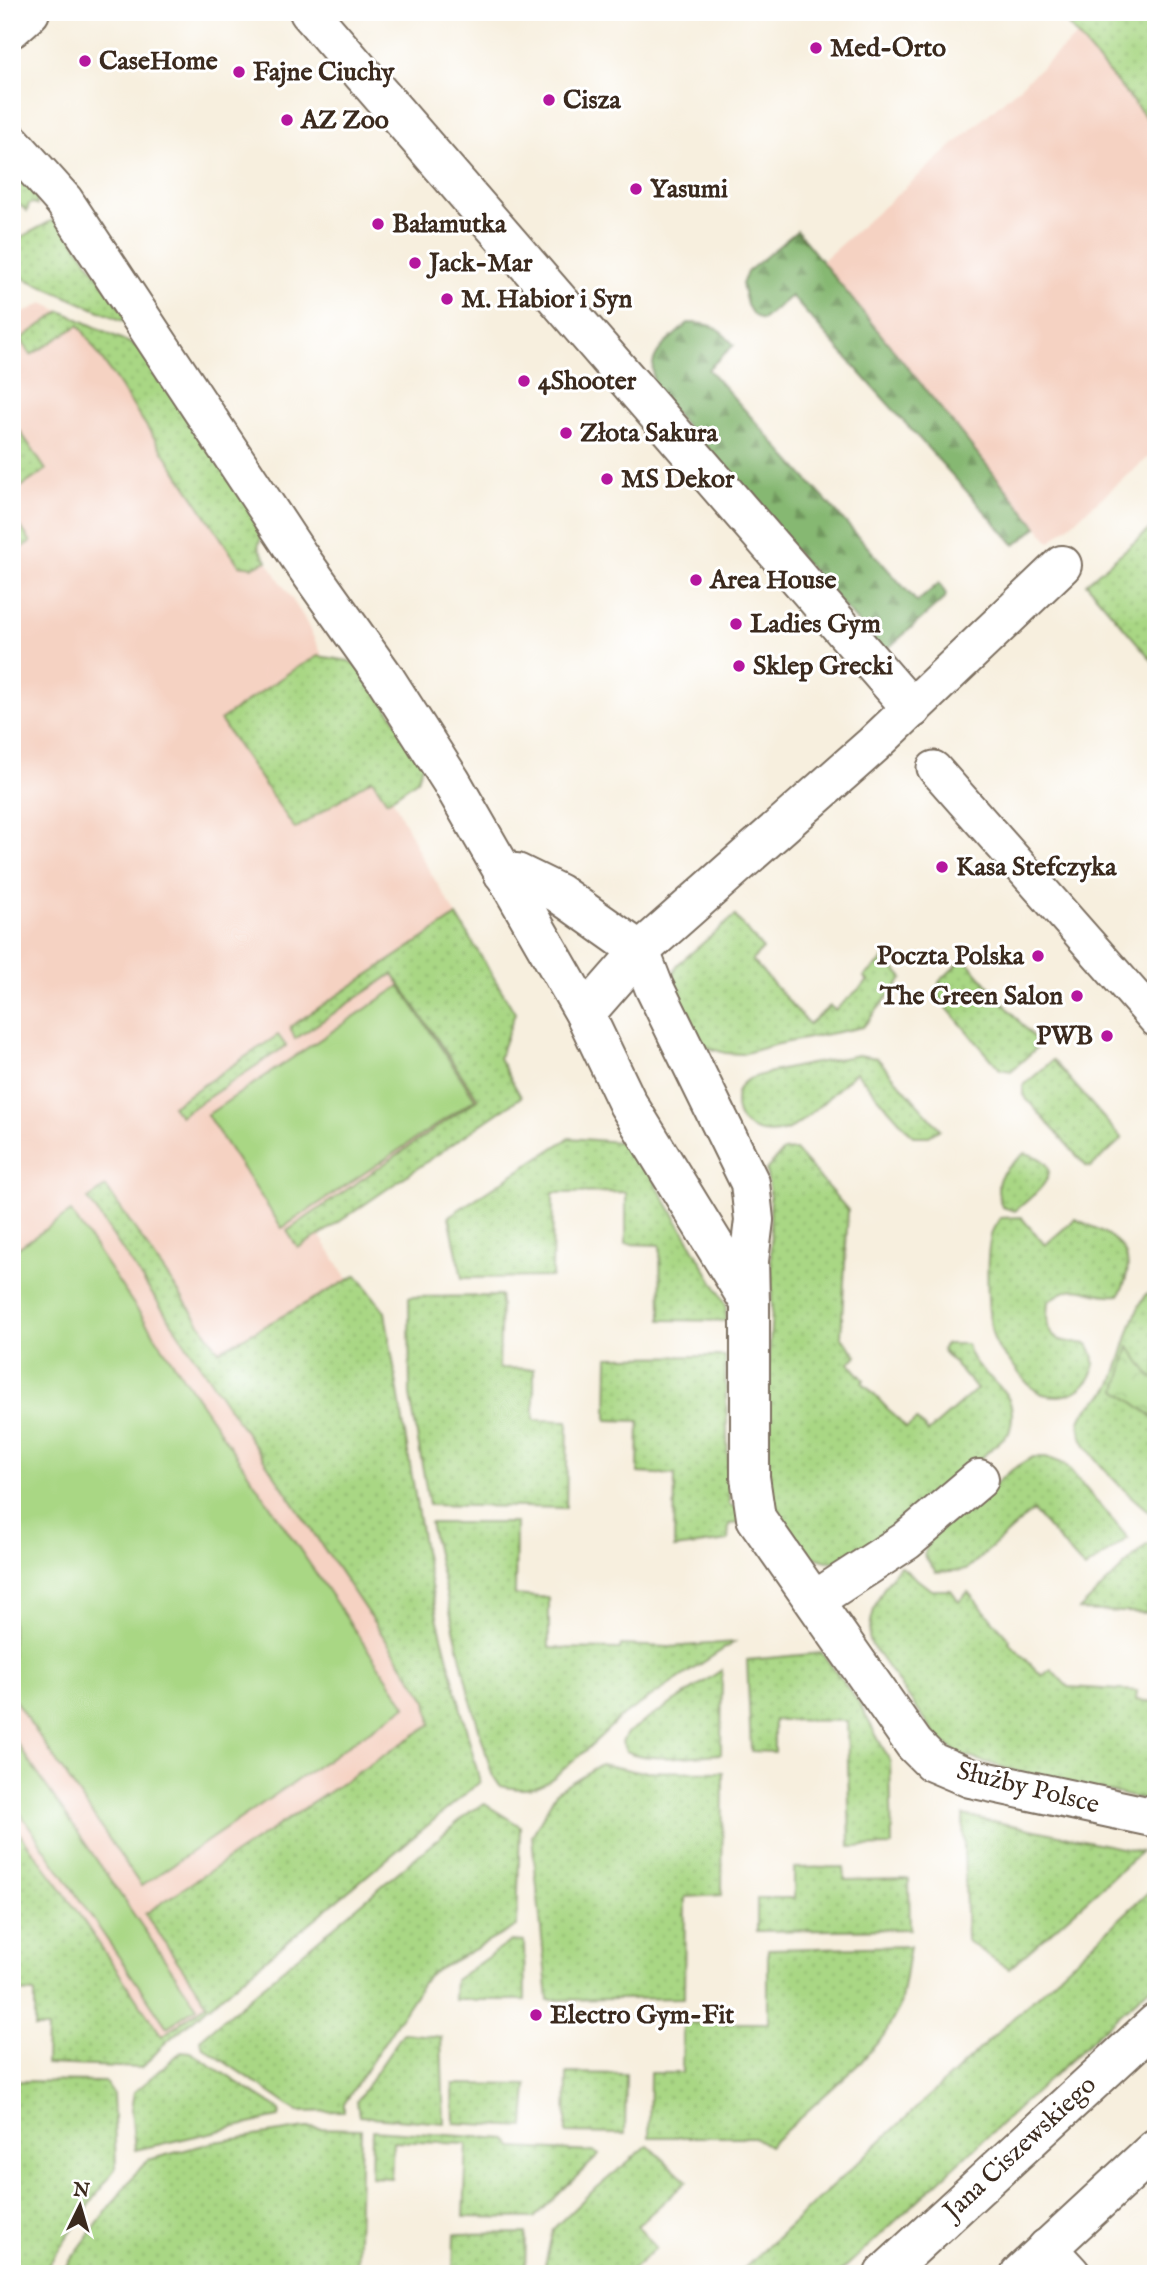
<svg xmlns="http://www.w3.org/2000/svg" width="1168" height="2286" font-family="'IM FELL English',serif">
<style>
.built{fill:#f5d2c2}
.grass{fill:url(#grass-dots);stroke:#728051;stroke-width:2}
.forest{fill:url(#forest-firs);stroke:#607148;stroke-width:2}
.park{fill:url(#park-crowns);stroke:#728051;stroke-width:2}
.pitch{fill:#a9d784;stroke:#728051;stroke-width:2}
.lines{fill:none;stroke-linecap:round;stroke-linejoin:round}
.pedestrian-casing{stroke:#7d6f61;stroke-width:37}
.minor-casing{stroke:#7d6f61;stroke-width:42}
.tertiary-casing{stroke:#7d6f61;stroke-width:42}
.pedestrian{stroke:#fff;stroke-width:33}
.minor{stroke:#fff;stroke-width:38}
.tertiary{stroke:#fff;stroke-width:38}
.poi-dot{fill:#b5179e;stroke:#fff;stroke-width:2.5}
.labels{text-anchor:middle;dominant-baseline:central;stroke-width:6;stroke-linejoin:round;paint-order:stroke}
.poi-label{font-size:26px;font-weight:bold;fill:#3b2a1e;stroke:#fff;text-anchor:start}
.street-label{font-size:26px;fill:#3b2a1e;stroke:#fff}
</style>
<defs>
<pattern id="grass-dots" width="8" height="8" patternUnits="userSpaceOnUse" patternTransform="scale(1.75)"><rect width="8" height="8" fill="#a9d784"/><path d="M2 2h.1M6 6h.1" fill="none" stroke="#92b972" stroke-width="1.8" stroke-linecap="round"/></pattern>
<pattern id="forest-firs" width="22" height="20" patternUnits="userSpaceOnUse" patternTransform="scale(1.75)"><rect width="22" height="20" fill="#86b872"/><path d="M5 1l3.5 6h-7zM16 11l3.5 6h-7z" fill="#6f965d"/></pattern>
<pattern id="park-crowns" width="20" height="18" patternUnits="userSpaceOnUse" patternTransform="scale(1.75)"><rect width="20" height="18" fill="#a9d784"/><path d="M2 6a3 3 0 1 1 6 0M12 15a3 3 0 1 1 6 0" fill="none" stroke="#92b972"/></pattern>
</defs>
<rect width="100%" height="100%" fill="#fff"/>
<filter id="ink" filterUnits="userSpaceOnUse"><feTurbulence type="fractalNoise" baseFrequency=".0143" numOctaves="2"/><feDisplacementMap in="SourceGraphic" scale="14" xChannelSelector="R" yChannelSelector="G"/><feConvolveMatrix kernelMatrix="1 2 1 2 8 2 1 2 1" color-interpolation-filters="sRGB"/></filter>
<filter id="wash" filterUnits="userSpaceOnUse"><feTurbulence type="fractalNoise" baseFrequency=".00686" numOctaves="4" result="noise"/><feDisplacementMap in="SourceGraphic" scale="28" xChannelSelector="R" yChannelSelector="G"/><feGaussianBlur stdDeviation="1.57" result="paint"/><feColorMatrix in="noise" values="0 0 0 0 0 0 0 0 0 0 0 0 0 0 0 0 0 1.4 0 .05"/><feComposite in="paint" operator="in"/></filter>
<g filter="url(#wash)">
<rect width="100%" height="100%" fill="#f7efde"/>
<!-- built -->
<g class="built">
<path d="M1077,36l79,93v322l-106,91 -228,-281z"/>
<path d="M43,303l104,48 118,173 -7,23 45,69 120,244 92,153 -16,45 22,39 -201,139 51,79 27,185 79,283 -311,259 -103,-151 -51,-68v-1504z"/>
</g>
<!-- grass -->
<g class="grass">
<path d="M1057,12h99v117z"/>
<path d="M12,155l25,42v8l-3,-2 -5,1 -2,7 -15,-12z"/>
<path d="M53,220l12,8 67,97 -120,-52v-31z"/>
<path d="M61,311l86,40 118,173 -7,23 9,14 -14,6 -14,-2 -160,-240 -48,30 -10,-16z"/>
<path d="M12,419l34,51 -34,23z"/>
<path d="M12,514l19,28 -19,12z"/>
<path d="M1156,524l-3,79 3,11v51l-70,-82z"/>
<path d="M318,656l31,5 14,9 60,93 -6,17 -30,21 -15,-22 -77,50 -75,-109 73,-50z"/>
<path d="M457,916l58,97 -16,45 22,39 -201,138 -22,13 -11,-17 191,-132 -85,-125 -98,65 -5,-12z"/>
<path d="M735,916l28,33 -11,11 57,64 21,-18 5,4 33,-29 -4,-4 21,-19 18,20 -40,49 -89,18 -32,9 -17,-1 -19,-6 -16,-13 -21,-50 9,-20z"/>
<path d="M964,958l76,87 -29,26 -11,-2 -61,-70v-17z"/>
<path d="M278,1035l8,11 -106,70 -8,-10z"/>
<path d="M858,1055l19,3 63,71 -11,7h-16l-57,-64c-15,13 -50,49 -65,56 -24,11 -56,3 -55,-27 0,-7 2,-14 8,-19 11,-10 93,-22 114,-27z"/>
<path d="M1053,1060l69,79 -31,28 -5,-1 -63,-71v-9z"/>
<path d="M569,1138l63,5 94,161v17l-65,-1 -1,-75 -34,-1v-52l-73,1 -1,84 -90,1 -13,-62z"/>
<path d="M795,1150l53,60 -7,127 16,19 -8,7 15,17 -2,2 44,46 11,-8 11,12 49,-43 -35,-39 4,-6h21c7,38 58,38 42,89l-79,71 -84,58 -19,-1 -20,-6 -30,-43 -8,-29 -2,-87 5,-86 -2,-117 -4,-23 17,-19z"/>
<path d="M1025,1153c49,13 11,40 -10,58l-13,-4c-11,-30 1,-36 23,-54z"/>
<path d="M106,1187l113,164 138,-76 28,37 39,238 14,71 42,161 -314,260 -24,26 -96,-4 1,-36h-12v-35l-23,-1v-169l51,68 99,145 45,-32 -62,-90 286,-190 -4,-23 -339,-502z"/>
<path d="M1021,1217l24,28 30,-26c37,16 69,30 44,76 -34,3 -39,-19 -71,7 -4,38 5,39 40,42 20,31 -13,60 -45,50 -10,-3 -21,-16 -27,-25 -6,-8 -16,-16 -20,-25 -10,-20 -11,-90 -4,-112 1,-4 5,-9 8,-14z"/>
<path d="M1156,1293v224c-20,-15 -82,-69 -76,-95 3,-16 24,-23 31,-36 4,-6 5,-15 8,-21 8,-24 13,-49 27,-71z"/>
<path d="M501,1296l-2,72 35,1v51l34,1 -2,87 -137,-3 -19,-110 -1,-98z"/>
<path d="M725,1356l4,149 10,3 6,15 -16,1 -1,17 -54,7 1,-73 -37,-2 1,-52 -32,-1 1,-63z"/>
<path d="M1033,1457h13l19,7 63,74 -43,31 -52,-58 -67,59 -30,2 -12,-17 6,-17 83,-69z"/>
<path d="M430,1523h86l-1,72 34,3v50l71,1 1,-4 49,2 64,-5 -116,77c-13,14 -65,63 -80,68 -14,4 -25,1 -38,-1l-8,-12 -23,-80z"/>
<path d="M1147,1544l9,2v28l-9,39 -68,-3z"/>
<path d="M900,1566l31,24h20l8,11 9,-9 42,48 -1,2 33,34 9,-7 17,18 69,4 -1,9 20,2v100l-141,-31 -54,-16 -23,-16 -69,-98c1,-31 11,-52 31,-75z"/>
<path d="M822,1653l37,50 31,58 2,85 -42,1 -3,-126 -73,-1v32l-23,-1 -4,-91z"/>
<path d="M722,1670l-1,84c-26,1 -72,9 -95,-3l-4,-9 5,-9z"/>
<path d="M601,1764l33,7 89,1 -1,123 -37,2 -1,101 -136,2 -16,-164 25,-45z"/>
<path d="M485,1804l35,22 -3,100 -89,49 -84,129v7l-46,1 -95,-65 -3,-8 272,-229z"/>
<path d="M963,1815l178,37 -132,117 -42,-28z"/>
<path d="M844,1867l1,13 64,-1 1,50 -153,2v-33h37v-30z"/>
<path d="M1156,1885v96l-318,293h-100z"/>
<path d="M511,1941l13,1 1,58h-71l1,-20z"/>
<path d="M910,1946l-10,60 -15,28 -24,28 -92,84 -15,-9h-105l1,-64h32l1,-50h85v-74z"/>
<path d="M403,2033l38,4 3,86 -85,-7 -2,-15z"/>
<path d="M182,2051l8,1 90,58 -1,7 -144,33 -4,-41 3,-17z"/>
<path d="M567,2073l59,1 -1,60 -59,-1z"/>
<path d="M12,2081l93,1 8,12 3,73 -74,107h-30z"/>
<path d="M453,2084l74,1 -3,42 -70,-4z"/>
<path d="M306,2128l55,1 -4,145h-297l74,-99 14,-15 67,-18z"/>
<path d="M372,2130l135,9 7,9 80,4 5,3 -65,63 -70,-1 3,-73 -74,-3 -2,37 -20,-1z"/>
<path d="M648,2145l39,36 -50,45 19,22 -29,26h-84l10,-45 34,-33z"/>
<path d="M526,2233l-1,41h-72l1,-40z"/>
</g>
<!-- forest -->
<g class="forest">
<path d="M797,231l240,296 -22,18 -224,-249 -29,24 -9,-5 -6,-10 -5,-21 5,-12z"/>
<path d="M688,323c26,0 29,4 46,22l-26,24 209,233 22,-19 7,11 -1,4 -59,52 -6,-2 -224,-256c-12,-39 7,-45 32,-69z"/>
</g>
<!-- park -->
<path class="park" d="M1129,1346l22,31 5,2v40l-39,-29z"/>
<!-- pitch -->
<g class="pitch">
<path d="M400,986l75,113 -193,129 -75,-113z"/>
<path d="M71,1212l335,494 -265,180 -129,-190v-444z"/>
<path d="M12,1736l185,271 -30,20 -155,-226z"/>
</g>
</g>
<g filter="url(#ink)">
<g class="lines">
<defs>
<path id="pedestrian" d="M934,768l222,252"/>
<g id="minor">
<path d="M309,12l603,697"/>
<path d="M12,28l18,-16"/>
<path d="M12,143l52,58 236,357 85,120 66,103 134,233 43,90 122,199v174l6,41 158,226 18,18 38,16 186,40"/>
<path d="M503,873h14l41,20 82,58 14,36 96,196 4,37 -5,41 1,42"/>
<path d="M585,1014l55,-63 233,-206 189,-180"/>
<path d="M815,1600l91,-59 73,-62"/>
<path d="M1047,2248l24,26"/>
</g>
<g id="tertiary">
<path d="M884,2274l272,-251"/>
<path d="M1020,2274l136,-126"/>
</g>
</defs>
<!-- pedestrian casing -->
<use href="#pedestrian" class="pedestrian-casing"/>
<!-- minor casing -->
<use href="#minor" class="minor-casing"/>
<!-- tertiary casing -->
<use href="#tertiary" class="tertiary-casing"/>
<!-- pedestrian -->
<use href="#pedestrian" class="pedestrian"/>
<!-- minor -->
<use href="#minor" class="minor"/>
<!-- tertiary -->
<use href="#tertiary" class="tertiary"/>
</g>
</g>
<!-- markers -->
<g class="poi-dot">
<circle cx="816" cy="48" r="7"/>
<circle cx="85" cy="61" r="7"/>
<circle cx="239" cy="72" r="7"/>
<circle cx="549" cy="100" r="7"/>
<circle cx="287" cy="120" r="7"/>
<circle cx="636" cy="189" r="7"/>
<circle cx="378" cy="224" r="7"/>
<circle cx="415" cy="263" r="7"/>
<circle cx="447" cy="299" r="7"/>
<circle cx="524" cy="381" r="7"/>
<circle cx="566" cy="433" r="7"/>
<circle cx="607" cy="479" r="7"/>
<circle cx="696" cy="580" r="7"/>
<circle cx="736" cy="624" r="7"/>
<circle cx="739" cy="666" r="7"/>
<circle cx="942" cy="867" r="7"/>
<circle cx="1038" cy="956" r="7"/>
<circle cx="1077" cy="996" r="7"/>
<circle cx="1107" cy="1036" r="7"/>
<circle cx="536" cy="2015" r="7"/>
</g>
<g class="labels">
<!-- poi labels -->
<g class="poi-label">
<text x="830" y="48">Med-Orto</text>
<text x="99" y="61">CaseHome</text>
<text x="253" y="72">Fajne Ciuchy</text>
<text x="563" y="100">Cisza</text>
<text x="301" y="120">AZ Zoo</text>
<text x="650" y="189">Yasumi</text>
<text x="392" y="224">Bałamutka</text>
<text x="429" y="263">Jack-Mar</text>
<text x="461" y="299">M. Habior i Syn</text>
<text x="538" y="381">4Shooter</text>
<text x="580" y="433">Złota Sakura</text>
<text x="621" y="479">MS Dekor</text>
<text x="710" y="580">Area House</text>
<text x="750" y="624">Ladies Gym</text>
<text x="753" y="666">Sklep Grecki</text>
<text x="956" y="867">Kasa Stefczyka</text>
<text x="1024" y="956" text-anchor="end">Poczta Polska</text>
<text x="1063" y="996" text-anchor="end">The Green Salon</text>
<text x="1093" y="1036" text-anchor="end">PWB</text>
<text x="550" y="2015">Electro Gym-Fit</text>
</g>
<!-- street labels -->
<g class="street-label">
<text transform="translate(1028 1788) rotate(14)">Służby Polsce</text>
<text transform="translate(1020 2148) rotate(-43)">Jana Ciszewskiego</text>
</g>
</g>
<!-- margin -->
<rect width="1168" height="2286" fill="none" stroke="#fff" stroke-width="42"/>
<!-- north arrow -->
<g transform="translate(80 2206) rotate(5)" stroke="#ffffff" stroke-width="5" paint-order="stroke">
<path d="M0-5L12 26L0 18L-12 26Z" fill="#3b2a1e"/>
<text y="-10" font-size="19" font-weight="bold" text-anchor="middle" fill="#3b2a1e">N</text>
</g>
</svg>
